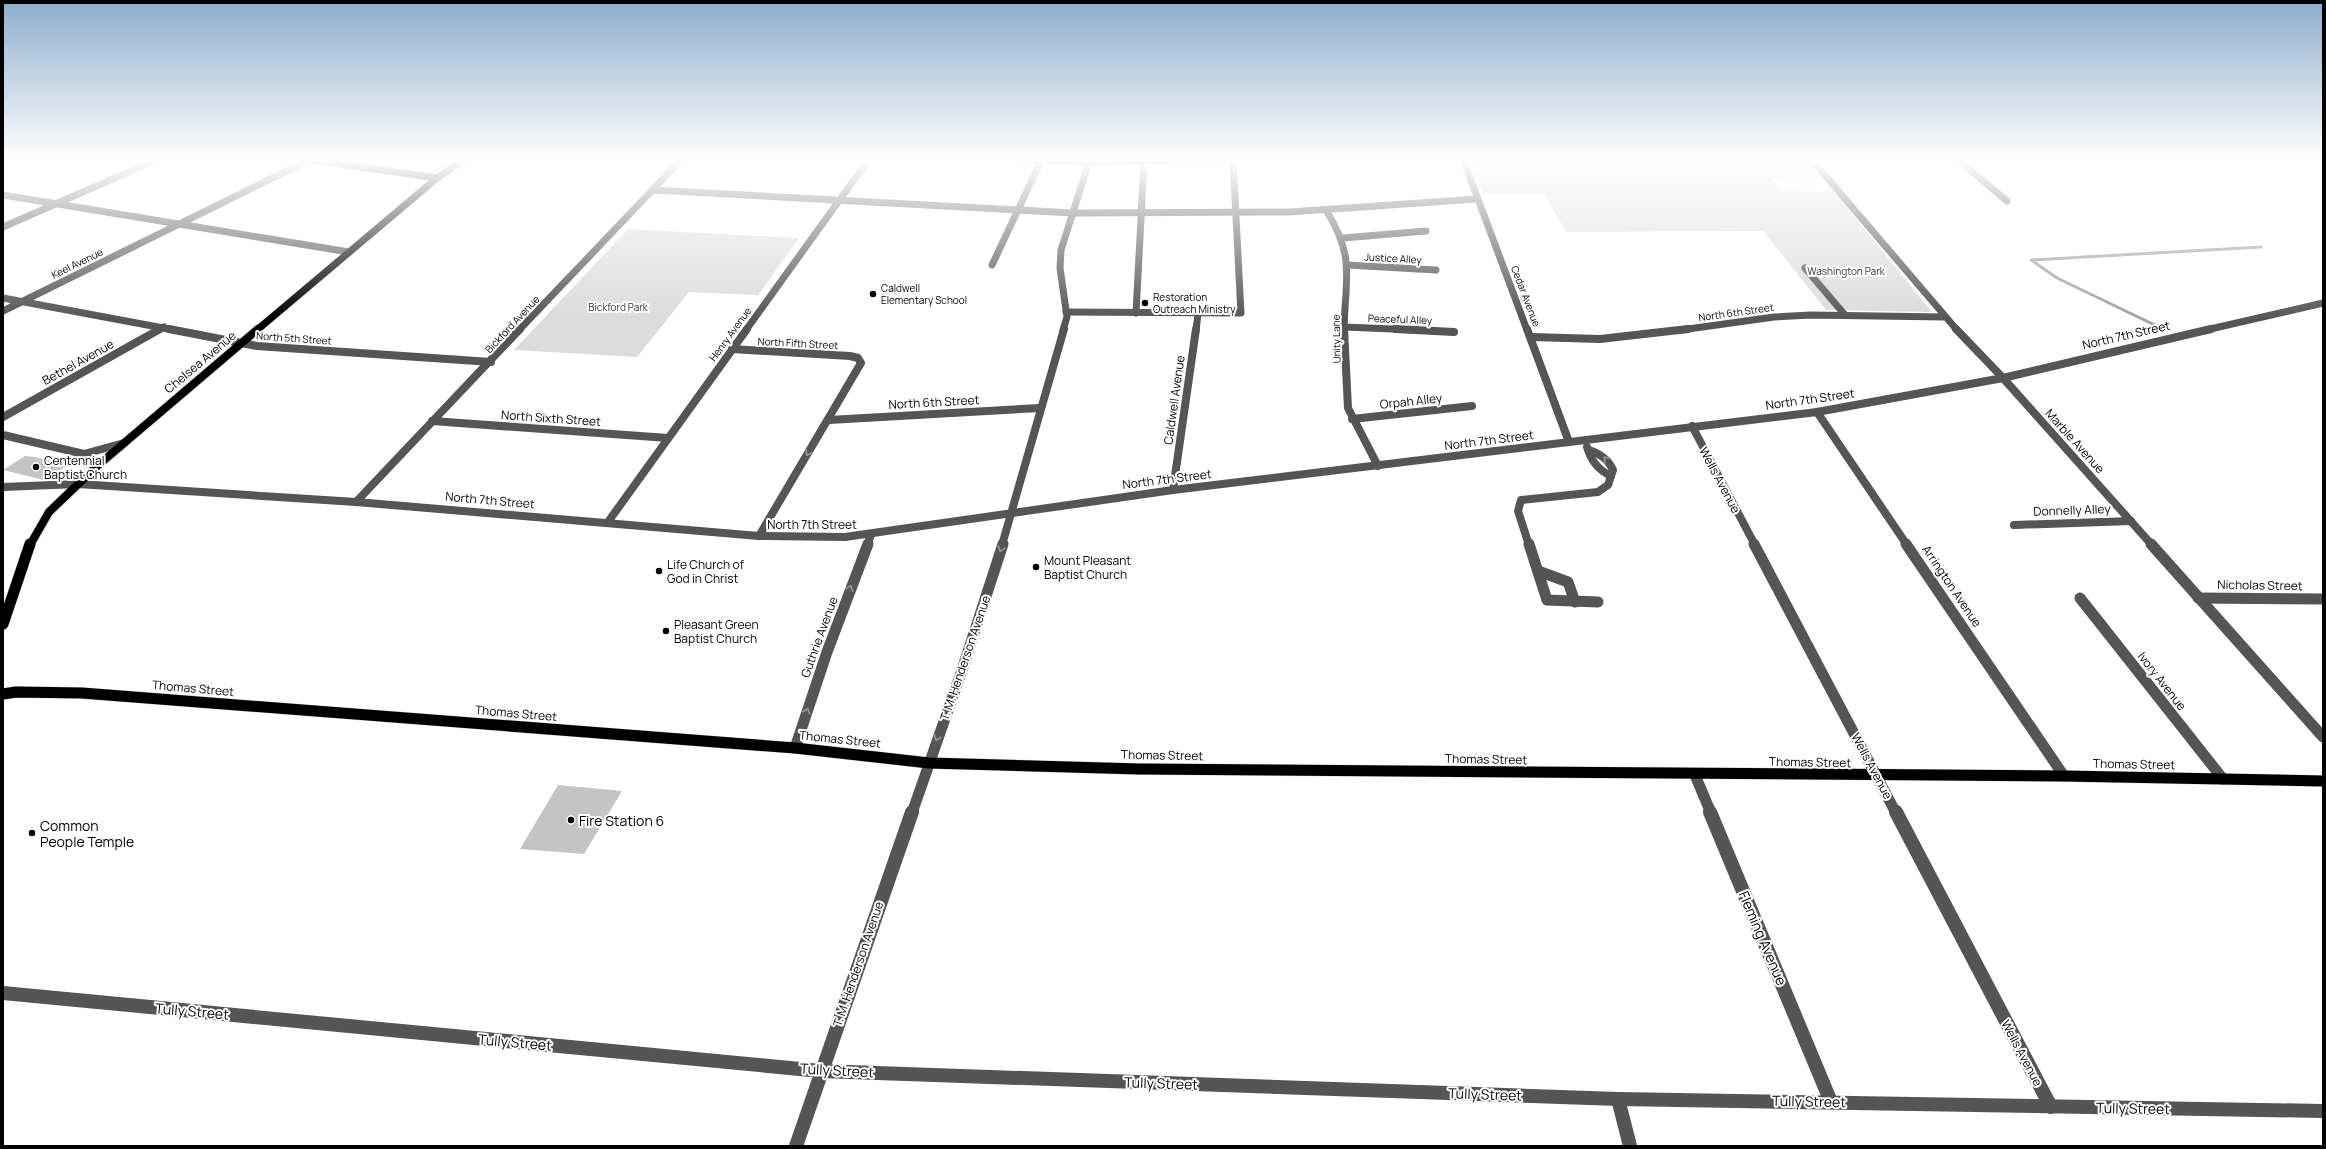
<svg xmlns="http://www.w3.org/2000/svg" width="2326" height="1149" font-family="Manrope,sans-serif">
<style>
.green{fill:#dcdcdc}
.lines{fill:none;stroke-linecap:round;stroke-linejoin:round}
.stream{stroke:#a3a3a3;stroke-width:3}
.building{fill:#c4c4c4}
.major-far2-casing{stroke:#dbdbdb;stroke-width:8}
.major-far1-casing{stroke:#dbdbdb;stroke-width:10}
.major-casing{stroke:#dbdbdb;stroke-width:12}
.minor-far3{stroke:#555;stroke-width:7}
.minor-far2{stroke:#555;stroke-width:8}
.minor-far1{stroke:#555;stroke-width:11}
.minor{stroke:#555;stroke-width:14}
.major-far2{stroke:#000;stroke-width:7}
.major-far1{stroke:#000;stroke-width:8}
.major{stroke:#000;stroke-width:11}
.oneway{stroke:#999}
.poi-dot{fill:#000;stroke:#fff;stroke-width:1.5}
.labels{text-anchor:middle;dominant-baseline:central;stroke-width:4;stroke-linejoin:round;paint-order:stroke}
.far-street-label{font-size:10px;fill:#000;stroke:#fff}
.far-park-label{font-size:10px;fill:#333;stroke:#fff}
.far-poi-label{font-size:10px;fill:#000;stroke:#fff;text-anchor:start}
.street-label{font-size:12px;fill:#000;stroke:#fff}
.poi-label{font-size:12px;fill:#000;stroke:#fff;text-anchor:start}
.near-poi-label{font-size:14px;fill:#000;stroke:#fff;text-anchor:start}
.near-street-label{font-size:14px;fill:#000;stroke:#fff}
</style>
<rect width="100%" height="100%" fill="#fff"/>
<!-- green -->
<g class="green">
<path d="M1469,159h336l17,21 -50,-2 10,13 52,1 98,120 -106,-2 -63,-79 -197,1 -22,-38h-61z"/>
<path d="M628,229l171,9 -41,57 -69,-3 -52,65 -123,-7z"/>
</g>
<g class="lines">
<!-- stream -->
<path class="stream" d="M2161,328l-104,-50 -26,-18 230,-13"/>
</g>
<!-- building -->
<g class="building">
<path d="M25,456l10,1 33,8 -24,15 -41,-10z"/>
<path d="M558,785l64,6 -38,63 -64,-5z"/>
</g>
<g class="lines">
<defs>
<g id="major-far2">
<path d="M306,159l131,19"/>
<path d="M1017,159l72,3 145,-3"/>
<path d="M257,330l180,-152 28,-19"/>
</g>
<path id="major-far1" d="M30,545l19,-33 47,-45 162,-138"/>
<g id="major">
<path d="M3,624l27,-80"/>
<path d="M3,694l13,-2 66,1 713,55 134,15 210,6 925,7 259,5"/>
</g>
</defs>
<!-- major-far2 casing -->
<use href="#major-far2" class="major-far2-casing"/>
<!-- major-far1 casing -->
<use href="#major-far1" class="major-far1-casing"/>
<!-- major casing -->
<use href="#major" class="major-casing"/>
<!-- minor-far3 -->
<g class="minor-far3">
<path d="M1463,159l64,171"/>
<path d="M1811,159l146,171"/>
<path d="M1957,159l50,42"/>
<path d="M653,190l420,23 216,-1 188,-13"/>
<path d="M3,195l346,57"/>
<path d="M1326,210c30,48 19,68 18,120"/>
<path d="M3,227l155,-68"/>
<path d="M1343,238l83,-7"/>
<path d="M992,265l50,-106"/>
<path d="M1348,265l88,5"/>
<path d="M1805,268l40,47"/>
<path d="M3,298l171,32"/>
<path d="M3,311l308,-152"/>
<path d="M1066,312l175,1 -8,-154"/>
<path d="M1136,313l8,-152"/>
<path d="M1344,327l73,3"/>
<path d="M158,330l6,-3"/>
<path d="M519,330l163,-171"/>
<path d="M746,330l123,-171"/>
<path d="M1063,330l4,-13 -7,-49 1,-18 28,-88"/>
<path d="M1196,330l2,-16"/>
<path d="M1681,330l93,-13 36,-2 134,2"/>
<path d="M2206,330l117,-27"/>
</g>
<!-- minor-far2 -->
<g class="minor-far2">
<path d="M169,329l88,17 234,16"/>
<path d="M1344,329l4,79 30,58"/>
<path d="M1395,329l59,3"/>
<path d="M1527,329l42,113"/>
<path d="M1956,329l47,49 149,167"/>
<path d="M1531,337l69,2 88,-10"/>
<path d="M732,349l118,7 8,2 3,5 -102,173"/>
<path d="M1817,412l90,133"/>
<path d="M3,417l157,-88"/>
<path d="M1352,419l120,-13"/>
<path d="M829,420l211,-12"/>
<path d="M432,421l236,17"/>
<path d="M1692,426l63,119"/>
<path d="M3,435l81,19 7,4 5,9"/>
<path d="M1587,447c4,14 11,23 24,29"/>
<path d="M84,454l40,-11"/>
<path d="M3,487l75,-3 278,18 403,34 86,1 328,-47 644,-78 186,-34 208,-49"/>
<path d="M1173,490l23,-161"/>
<path d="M356,502l164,-173"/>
<path d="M608,522l139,-193"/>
<path d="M2014,525l117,-4"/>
<path d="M867,545l4,-10"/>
<path d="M1002,545l62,-216"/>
<path d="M1529,545l-11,-34 3,-11 77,-8 10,-7 5,-15c-5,-11 -13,-16 -24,-20"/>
</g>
<!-- minor-far1 -->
<g class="minor-far1">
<path d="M1529,544l18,56 51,2"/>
<path d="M1754,544l142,269"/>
<path d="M1906,544l158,232"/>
<path d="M2151,544l172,193"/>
<path d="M1538,571l30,11 7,20"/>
<path d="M2080,598l143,181"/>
<path d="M2198,598l125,1"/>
<path d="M795,748l32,-96 41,-108"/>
<path d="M1695,775l16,38"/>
<path d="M912,813l50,-143 41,-126"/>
</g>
<!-- minor -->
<g class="minor">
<path d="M1710,812l121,290"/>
<path d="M1896,812l155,295"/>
<path d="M3,993l818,78 797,28 705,12"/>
<path d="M1618,1099l12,47"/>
<path d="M796,1146l116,-334"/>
</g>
<!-- major-far2 -->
<use href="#major-far2" class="major-far2"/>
<!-- major-far1 -->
<use href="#major-far1" class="major-far1"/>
<!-- major -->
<use href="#major" class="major"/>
</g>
<!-- one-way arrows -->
<defs><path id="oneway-chevron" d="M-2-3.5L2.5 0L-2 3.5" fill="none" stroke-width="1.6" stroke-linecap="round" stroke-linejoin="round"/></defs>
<g class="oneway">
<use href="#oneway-chevron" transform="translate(808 453) rotate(121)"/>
<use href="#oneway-chevron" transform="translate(1606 459) rotate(-133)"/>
<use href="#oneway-chevron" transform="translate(1001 549) rotate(108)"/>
<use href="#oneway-chevron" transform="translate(850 588) rotate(-69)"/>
<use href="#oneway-chevron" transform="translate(807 711) rotate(-71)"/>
<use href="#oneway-chevron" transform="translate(937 738) rotate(110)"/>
</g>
<!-- sky -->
<linearGradient id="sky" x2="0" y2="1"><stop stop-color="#8cadcc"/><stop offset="0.5" stop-color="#fff"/><stop offset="1" stop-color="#fff" stop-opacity="0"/></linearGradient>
<rect width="2326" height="319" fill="url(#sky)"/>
<!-- markers -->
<g class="poi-dot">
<circle cx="873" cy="294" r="4"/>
<circle cx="1145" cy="303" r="4"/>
<circle cx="36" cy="467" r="4"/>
<circle cx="1036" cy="567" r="4"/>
<circle cx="659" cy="571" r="4"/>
<circle cx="666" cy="631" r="4"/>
<circle cx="571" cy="820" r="4"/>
<circle cx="32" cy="833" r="4"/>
</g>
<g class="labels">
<!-- far-street labels -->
<g class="far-street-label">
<text transform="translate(1393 258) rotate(3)">Justice Alley</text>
<text transform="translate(77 263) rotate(-26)">Keel Avenue</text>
<text transform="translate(1526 296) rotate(69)">Cedar Avenue</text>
<text transform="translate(1736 312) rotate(-8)">North 6th Street</text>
<text transform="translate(1400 319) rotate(2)">Peaceful Alley</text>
<text transform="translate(512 324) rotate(-47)">Bickford Avenue</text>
<text transform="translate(730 334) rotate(-54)">Henry Avenue</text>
<text transform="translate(294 338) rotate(4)">North 5th Street</text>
<text transform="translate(1336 339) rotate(-91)">Unity Lane</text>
<text transform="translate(798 343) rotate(3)">North Fifth Street</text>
</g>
<!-- far-park labels -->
<g class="far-park-label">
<text x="1846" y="271">Washington Park</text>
<text x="618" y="307">Bickford Park</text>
</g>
<!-- far-poi labels -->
<g class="far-poi-label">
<text x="881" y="288">Caldwell<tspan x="881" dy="12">Elementary School</tspan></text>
<text x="1153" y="297">Restoration<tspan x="1153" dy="12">Outreach Ministry</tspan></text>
</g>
<!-- street labels -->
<g class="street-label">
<text transform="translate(2126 335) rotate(-13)">North 7th Street</text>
<text transform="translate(78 362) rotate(-29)">Bethel Avenue</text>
<text transform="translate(200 362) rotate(-40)">Chelsea Avenue</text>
<text transform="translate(1810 399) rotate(-8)">North 7th Street</text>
<text transform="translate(1174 400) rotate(-82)">Caldwell Avenue</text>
<text transform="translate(1411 401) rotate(-6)">Orpah Alley</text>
<text transform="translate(934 402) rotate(-3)">North 6th Street</text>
<text transform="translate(551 418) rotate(4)">North Sixth Street</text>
<text transform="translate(1489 440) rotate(-7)">North 7th Street</text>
<text transform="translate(2075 441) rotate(48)">Marble Avenue</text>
<text transform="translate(1167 479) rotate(-7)">North 7th Street</text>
<text transform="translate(1720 480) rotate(62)">Wells Avenue</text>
<text transform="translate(490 500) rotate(5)">North 7th Street</text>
<text transform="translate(2072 510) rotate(-2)">Donnelly Alley</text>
<text x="812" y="524">North 7th Street</text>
<text transform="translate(2260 585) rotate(1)">Nicholas Street</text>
<text transform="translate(1952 586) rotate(56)">Arrington Avenue</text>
<text transform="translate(819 637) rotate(-70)">Guthrie Avenue</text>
<text transform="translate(965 658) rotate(-71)">T. M. Henderson Avenue</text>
<text transform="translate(2162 681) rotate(52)">Ivory Avenue</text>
<text transform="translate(193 688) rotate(5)">Thomas Street</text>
<text transform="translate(516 713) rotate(5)">Thomas Street</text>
<text transform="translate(840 739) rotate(6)">Thomas Street</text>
<text transform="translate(1162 755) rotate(1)">Thomas Street</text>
<text transform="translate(1486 759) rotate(1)">Thomas Street</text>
<text transform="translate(1810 762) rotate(1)">Thomas Street</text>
<text transform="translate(2134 764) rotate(1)">Thomas Street</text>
<text transform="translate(1872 766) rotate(62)">Wells Avenue</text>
<text transform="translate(858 964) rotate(-71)">T. M. Henderson Avenue</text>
<text transform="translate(2022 1053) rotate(62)">Wells Avenue</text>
</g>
<!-- poi labels -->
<g class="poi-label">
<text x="44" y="460">Centennial<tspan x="44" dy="14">Baptist Church</tspan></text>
<text x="1044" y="560">Mount Pleasant<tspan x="1044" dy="14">Baptist Church</tspan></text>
<text x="667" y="564">Life Church of<tspan x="667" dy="14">God in Christ</tspan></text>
<text x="674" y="624">Pleasant Green<tspan x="674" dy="14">Baptist Church</tspan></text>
</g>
<!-- near-poi labels -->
<g class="near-poi-label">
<text x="579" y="820">Fire Station 6</text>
<text x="40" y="825">Common<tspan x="40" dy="16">People Temple</tspan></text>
</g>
<!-- near-street labels -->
<g class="near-street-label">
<text transform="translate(1763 938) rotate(67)">Fleming Avenue</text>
<text transform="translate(192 1011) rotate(5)">Tully Street</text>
<text transform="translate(515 1042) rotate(5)">Tully Street</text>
<text transform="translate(837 1070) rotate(3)">Tully Street</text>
<text transform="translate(1161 1083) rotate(2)">Tully Street</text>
<text transform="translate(1485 1094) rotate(2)">Tully Street</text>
<text transform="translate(1809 1101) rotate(1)">Tully Street</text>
<text transform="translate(2133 1108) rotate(1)">Tully Street</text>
</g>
</g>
<!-- border -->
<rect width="2326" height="1149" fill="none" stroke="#000000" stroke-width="8"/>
</svg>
